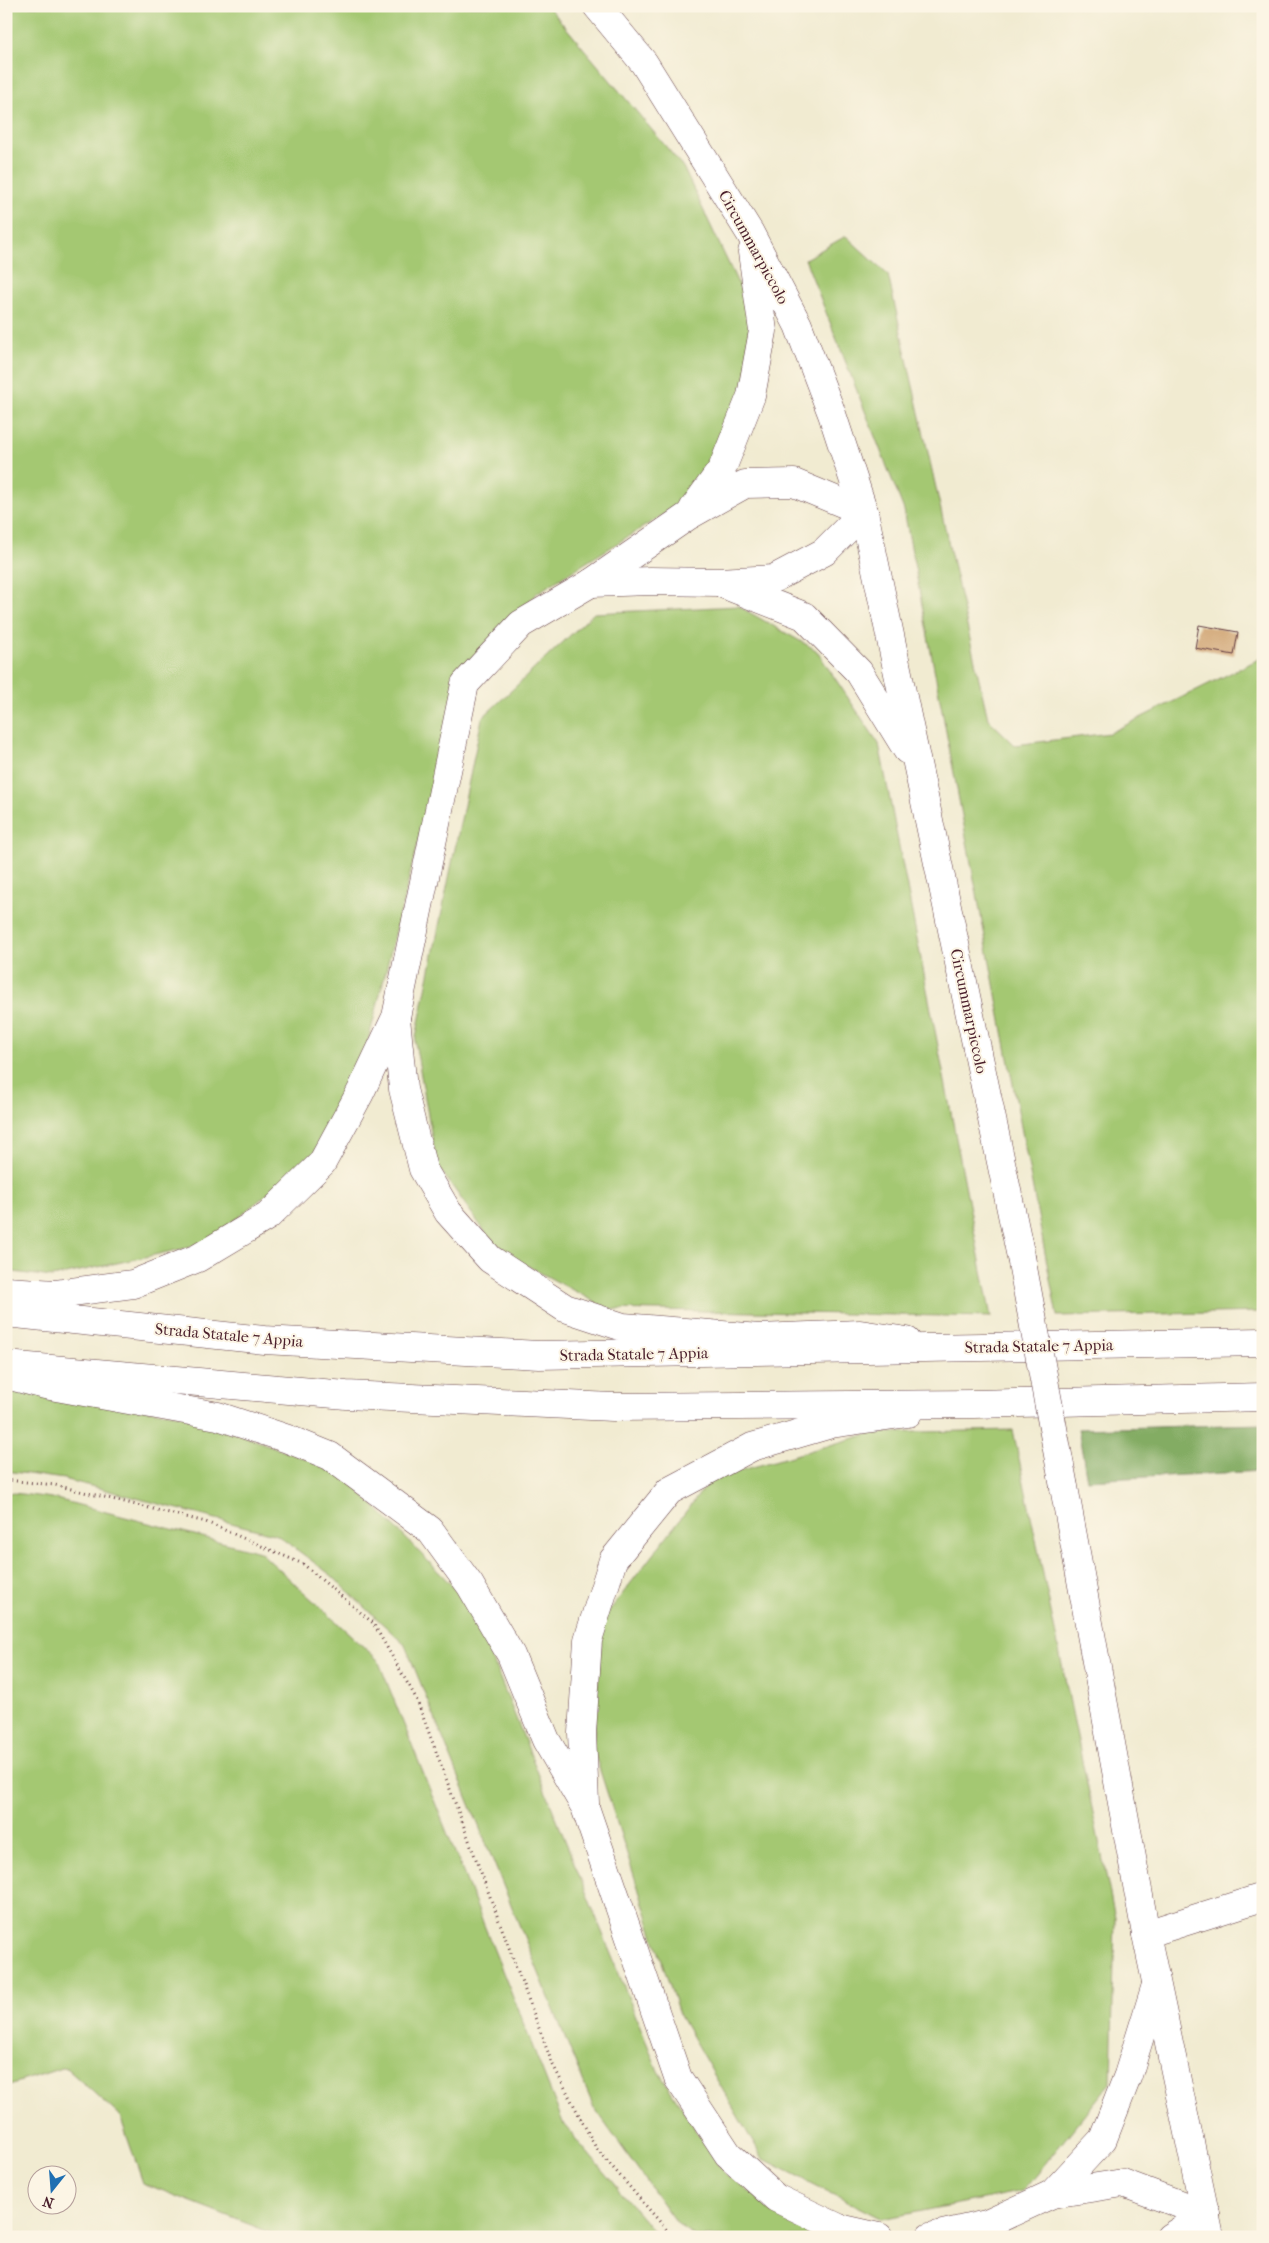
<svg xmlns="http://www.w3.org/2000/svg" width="1269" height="2243" font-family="'IM FELL French Canon',serif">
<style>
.green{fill:#a4c872;stroke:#77744e}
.forest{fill:#83ac64;stroke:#666648}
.building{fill:#d6af82}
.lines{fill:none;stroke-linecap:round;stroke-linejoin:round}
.minor-casing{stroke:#633e44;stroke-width:29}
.highway-casing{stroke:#633e44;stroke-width:29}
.path{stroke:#633e44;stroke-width:3;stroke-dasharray:1 4;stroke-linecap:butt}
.minor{stroke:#fff;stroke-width:28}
.highway{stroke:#fff;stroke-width:28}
.minor-bridge-casing{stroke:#633e44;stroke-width:29;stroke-linecap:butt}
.minor-bridge{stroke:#fff;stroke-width:28}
.labels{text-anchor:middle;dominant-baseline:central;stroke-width:4;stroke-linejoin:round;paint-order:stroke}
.street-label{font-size:16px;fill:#4a1f2b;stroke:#fcf5e5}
</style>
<rect width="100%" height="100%" fill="#fcf5e5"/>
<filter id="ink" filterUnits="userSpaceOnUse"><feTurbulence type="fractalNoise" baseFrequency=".02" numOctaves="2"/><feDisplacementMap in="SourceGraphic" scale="10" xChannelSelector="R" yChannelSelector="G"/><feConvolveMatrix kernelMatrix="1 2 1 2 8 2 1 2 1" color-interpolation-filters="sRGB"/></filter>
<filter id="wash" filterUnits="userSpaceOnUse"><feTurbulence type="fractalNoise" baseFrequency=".0096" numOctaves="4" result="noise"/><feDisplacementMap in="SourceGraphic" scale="20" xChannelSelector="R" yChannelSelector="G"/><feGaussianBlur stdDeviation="1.12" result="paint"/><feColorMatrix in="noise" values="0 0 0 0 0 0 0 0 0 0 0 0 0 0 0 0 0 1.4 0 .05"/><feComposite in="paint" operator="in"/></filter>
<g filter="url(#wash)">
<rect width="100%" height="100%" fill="#f1ebd1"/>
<!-- green -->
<g class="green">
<path d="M6,6h542l135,161 68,144 -6,94 -58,95 -150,93 -77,82 -96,383 -51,99 -108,87 -153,33 -46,-6z"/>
<path d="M846,236l42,39 100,444 27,26 95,-12 153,-76v655l-206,4 -153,-806 -99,-251z"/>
<path d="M738,606l78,44 63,94 112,573 -383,-8 -110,-59 -61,-85 -22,-123 67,-324 112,-105z"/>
<path d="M6,1390l185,26 151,57 128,131 188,467 67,104 95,62h-124l-19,-13 -83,-116 -189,-463 -74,-70 -54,-40 -213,-56 -58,-8z"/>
<path d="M1013,1430l102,488 -4,164 -88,109 -141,28 -120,-61 -83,-144 -86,-265 10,-130 108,-140 161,-46z"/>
<path d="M6,1492l46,6 208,54 118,108 186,465 93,110 -5,2h-370l-139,-54 -23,-67 -55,-49 -59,19z"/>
</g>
<!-- forest -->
<path class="forest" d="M1263,1424v47l-176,9 -9,-51z"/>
<g id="blocks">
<!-- building -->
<path class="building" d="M1199,625l39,7 -4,23 -39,-7z"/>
</g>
</g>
<g filter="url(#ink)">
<use href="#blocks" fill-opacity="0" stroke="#633e44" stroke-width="1"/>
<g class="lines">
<defs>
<g id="minor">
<path d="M597,6l47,57 106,170 48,92 34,89 32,98 157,745"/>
<path d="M693,509l29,-40 29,-73 12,-65 -11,-79"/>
<path d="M591,583l59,-2 68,1 55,-3 51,-27 40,-40"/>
<path d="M725,585l79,31 55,56 48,78"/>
<path d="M396,1018l7,71 20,80 25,43 42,47 75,49 58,19 136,11 101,-4 47,7"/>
<path d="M6,1291l50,3 77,-10 65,-26 70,-42 54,-53 38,-70 36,-76 69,-333 56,-60 70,-41 97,-67 57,-32 49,-1 70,29"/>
<path d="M6,1375l39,10 173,31 70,23 42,17 100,74 40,55 41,70 35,85 39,67 93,271 50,76 48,44 63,30 40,9"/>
<path d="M1064,1487l82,447 64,303"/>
<path d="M585,1803l-3,-70 6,-93 25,-80 56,-69 83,-44 79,-23 77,-11"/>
<path d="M1146,1934l117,-37"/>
<path d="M1052,2194l51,-55 25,-64 28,-90"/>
<path d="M930,2237l57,-13 65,-30 71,-11 83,31"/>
<path d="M1170,2237l36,-23"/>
</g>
<g id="highway">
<path d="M6,1313l258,27 275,15 724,-13"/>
<path d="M6,1365l340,30 267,12 361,-3 289,-7"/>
</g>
</defs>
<!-- minor casing -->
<use href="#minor" class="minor-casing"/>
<!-- highway casing -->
<use href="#highway" class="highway-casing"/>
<!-- path -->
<path class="path" d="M6,1480l49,5 151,37 97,42 70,59 43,75 136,365 44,85 77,89"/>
<!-- minor -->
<use href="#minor" class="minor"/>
<!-- highway -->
<use href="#highway" class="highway"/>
<defs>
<path id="minor-bridge" d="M1021,1257l43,230"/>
</defs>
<!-- minor-bridge casing -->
<use href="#minor-bridge" class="minor-bridge-casing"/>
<!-- minor-bridge -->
<use href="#minor-bridge" class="minor-bridge"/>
</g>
</g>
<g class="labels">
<!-- street labels -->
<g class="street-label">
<text transform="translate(754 247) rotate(61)">Circummarpiccolo</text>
<text transform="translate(969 1011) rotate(78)">Circummarpiccolo</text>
<text transform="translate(229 1335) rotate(5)">Strada Statale 7 Appia</text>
<text transform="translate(1039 1346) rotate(-1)">Strada Statale 7 Appia</text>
<text transform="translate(634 1354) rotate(-1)">Strada Statale 7 Appia</text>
</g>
</g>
<!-- margin -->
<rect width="1269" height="2243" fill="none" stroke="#fcf5e5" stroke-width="25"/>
<!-- north arrow -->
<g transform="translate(52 2190) rotate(197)"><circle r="24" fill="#fcf5e5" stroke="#b59f9b"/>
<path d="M0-4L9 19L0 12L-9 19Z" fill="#1f6fb2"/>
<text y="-8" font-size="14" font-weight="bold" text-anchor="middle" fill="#4a1f2b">N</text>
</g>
</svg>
